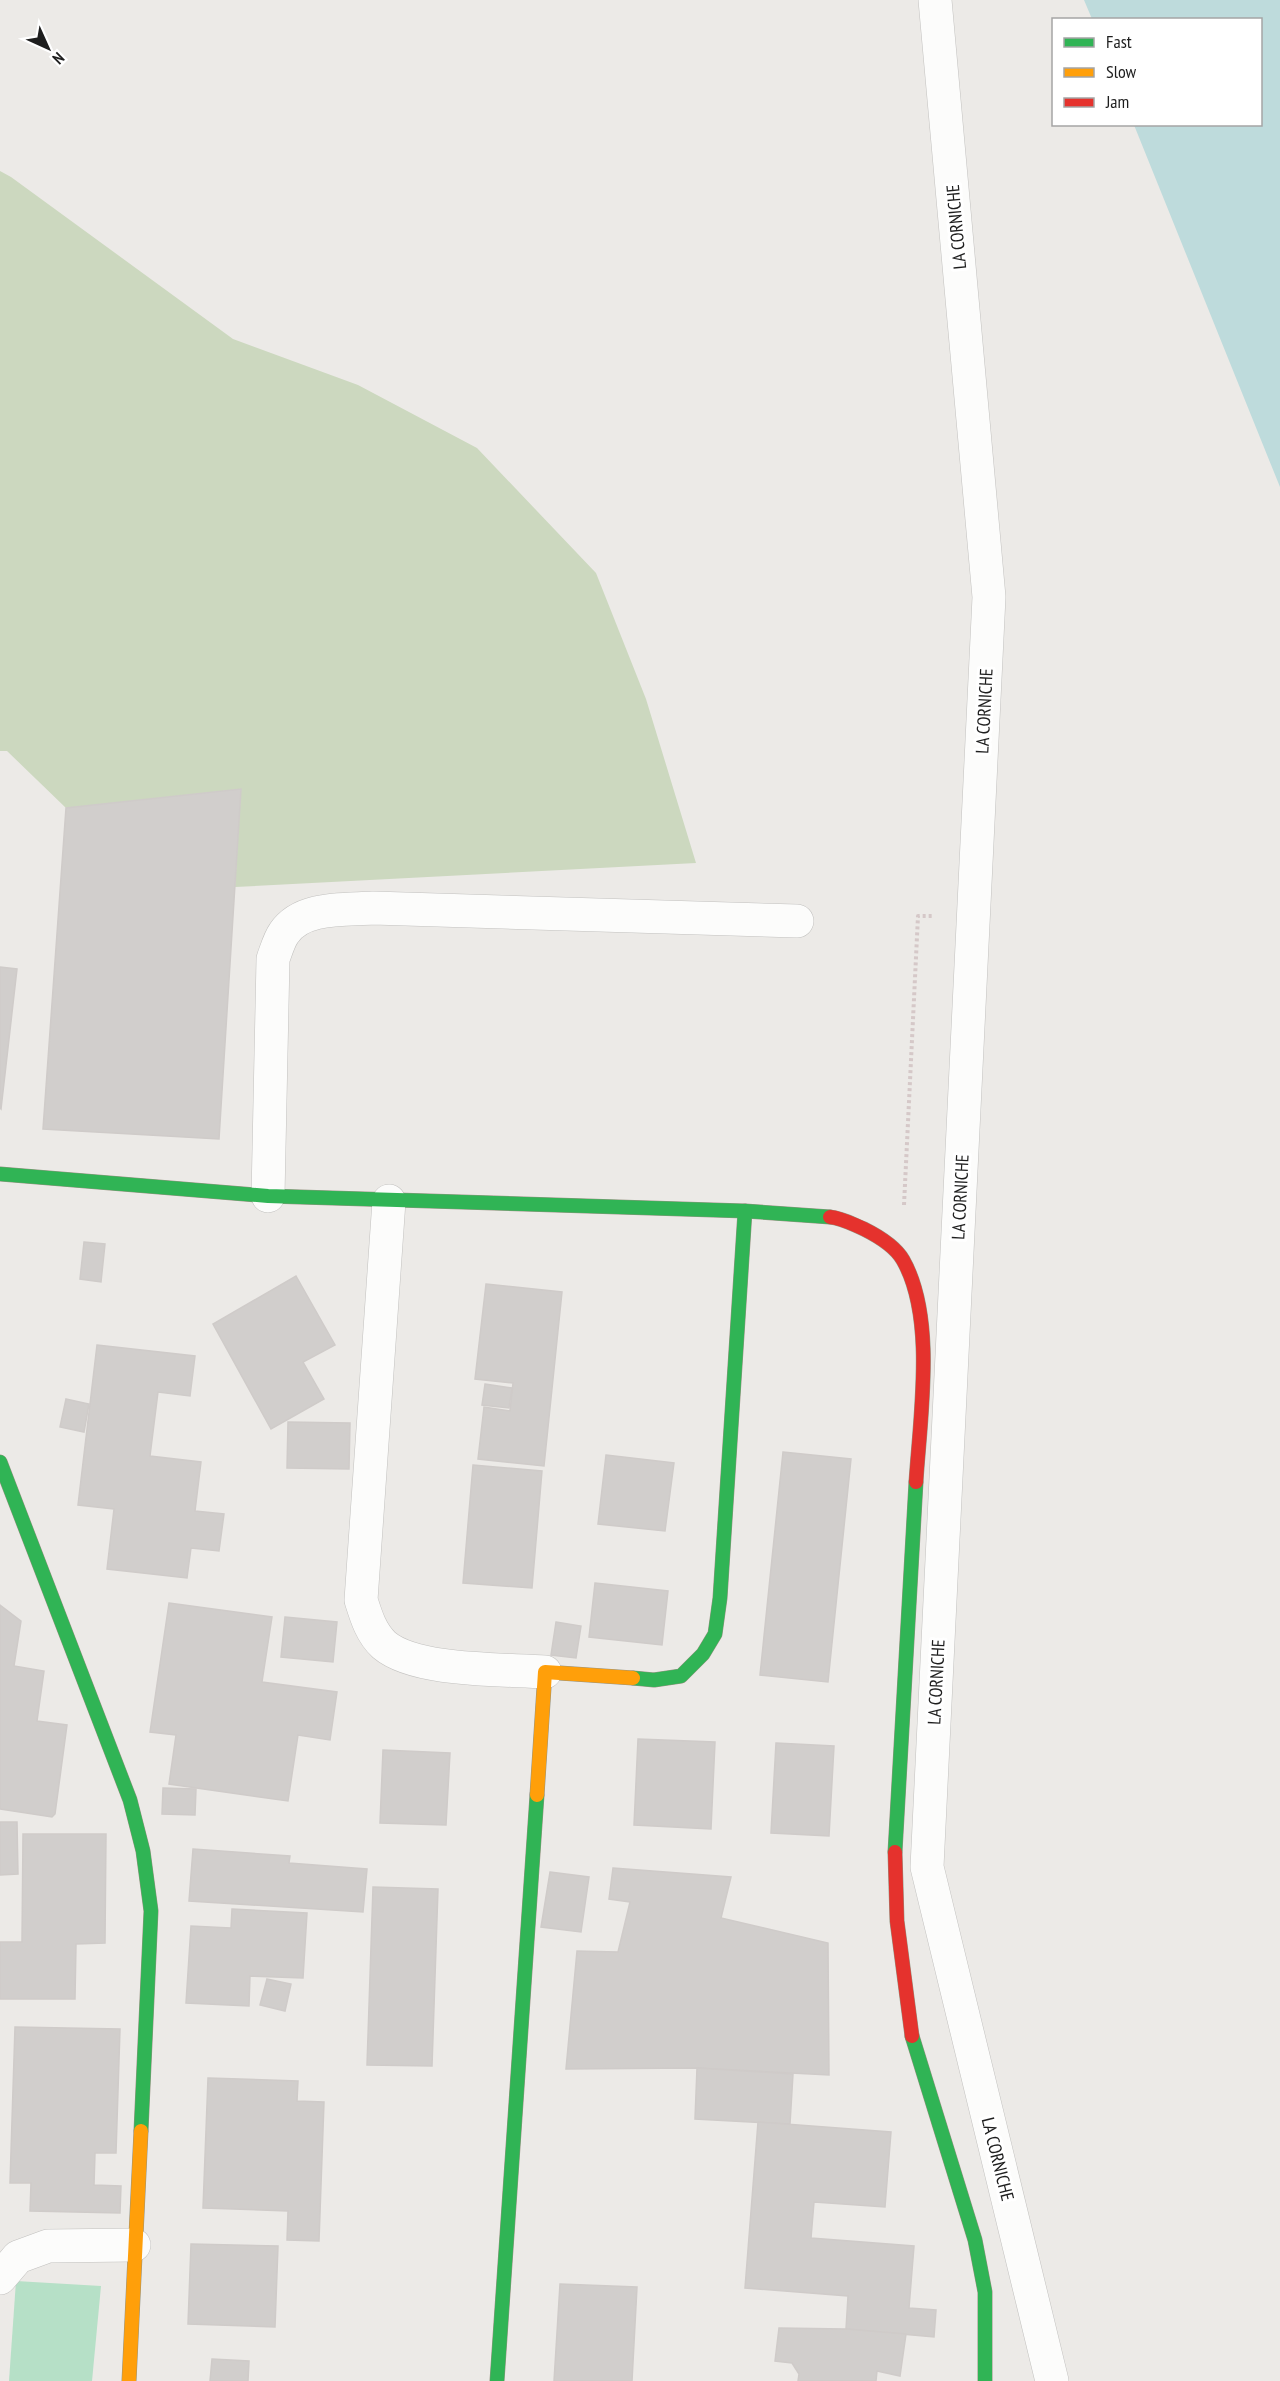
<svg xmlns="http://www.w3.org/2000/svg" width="1280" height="2381" font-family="'PT Sans Narrow',sans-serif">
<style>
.forest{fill:#ccd8bf}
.pitch{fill:#b6e0c7}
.water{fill:#bedbdc}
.building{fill:#d1cecc;stroke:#cfcbc9;stroke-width:1.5}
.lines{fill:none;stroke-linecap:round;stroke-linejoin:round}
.street-casing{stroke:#c2c1bf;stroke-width:34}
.fast-casing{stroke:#959381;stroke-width:15}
.slow-casing{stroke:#959381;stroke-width:15}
.jam-casing{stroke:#959381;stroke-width:15}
.path{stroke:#d5c8c8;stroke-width:4;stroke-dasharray:3 3;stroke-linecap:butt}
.street{stroke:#fcfcfb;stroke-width:33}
.fast{stroke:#30b455;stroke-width:14}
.slow{stroke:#ff9f0a;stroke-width:14}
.jam{stroke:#e5322d;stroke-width:14}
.labels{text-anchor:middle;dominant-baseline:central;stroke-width:6;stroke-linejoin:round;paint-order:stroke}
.street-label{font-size:18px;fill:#1e1e1e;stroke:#fff}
</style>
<rect width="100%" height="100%" fill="#eceae7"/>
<!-- forest -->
<path class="forest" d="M0,171l11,6 222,162 125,46 119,63 119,125 50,126 50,164 -461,24 6,-98 -175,19 -59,-57h-7z"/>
<!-- pitch -->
<path class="pitch" d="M16,2281l85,5 -9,95h-83z"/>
<!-- water -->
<path class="water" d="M1084,0h196v487l-146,-362 126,-1v-104l-168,-1z"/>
<!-- building -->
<g class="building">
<path d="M241,789l-22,350 -176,-10 23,-321z"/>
<path d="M0,967l17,2 -16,140 -1,-1z"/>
<path d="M84,1242l21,2 -4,38 -21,-3z"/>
<path d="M296,1276l39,69 -32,17 21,37 -53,30 -58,-105z"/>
<path d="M486,1284l76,8 -18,174 -66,-7 6,-52 26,4 3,-28 -38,-4z"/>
<path d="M97,1345l98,11 -5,40 -32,-4 -8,64 51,6 -6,49 29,3 -5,37 -28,-3 -4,30 -80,-9 7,-60 -36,-4z"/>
<path d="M485,1384l27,4 -3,20 -27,-3z"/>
<path d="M66,1399l23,5 -5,28 -24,-5z"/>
<path d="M288,1422l62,1 -1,46 -62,-1z"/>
<path d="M783,1452l68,7 -23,223 -68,-7z"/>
<path d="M606,1455l68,8 -9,68 -67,-7z"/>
<path d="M473,1465l69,6 -10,117 -69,-5z"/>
<path d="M595,1583l73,8 -6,54 -73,-8z"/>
<path d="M169,1603l103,14 -10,65 75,10 -7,48 -32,-5 -10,66 -119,-17 7,-49 -26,-3z"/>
<path d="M0,1605l21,16 -7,45 30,5 -7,50 30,4 -12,89 -3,3 -52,-8z"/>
<path d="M285,1617l52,5 -4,40 -52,-5z"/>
<path d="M556,1622l25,4 -5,32 -25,-3z"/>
<path d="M638,1739l77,3 -4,87 -77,-4z"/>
<path d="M776,1743l58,3 -5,90 -58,-3z"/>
<path d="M383,1750l67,3 -4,72 -66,-2z"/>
<path d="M163,1788l33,1 -1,26 -33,-1z"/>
<path d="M0,1822h17l1,52 -18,1z"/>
<path d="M23,1834h83l-1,109 -29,1 -1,55h-75v-57h22z"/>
<path d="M193,1849l97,7 -1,7 78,6 -4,43 -174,-11z"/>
<path d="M613,1868l118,9 -10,41 107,25 1,132 -132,-7 -131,1 11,-118 41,1 12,-50 -21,-3z"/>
<path d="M550,1872l39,5 -8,55 -40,-5z"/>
<path d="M373,1887l65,2 -6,177 -65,-1z"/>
<path d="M232,1909l75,4 -4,65 -53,-2 -1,30 -63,-3 5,-77 40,2z"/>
<path d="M267,1979l24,5 -6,27 -25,-6z"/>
<path d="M15,2027l105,2 -4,124h-21l-1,32 27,1 -1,27 -90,-2 1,-28h-21z"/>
<path d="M697,2068l96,6 -3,50 -95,-5z"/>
<path d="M208,2078l90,3 -1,20 27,1 -5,139 -32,-1 1,-29 -85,-3z"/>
<path d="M758,2122l133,10 -6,75 -71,-5 -3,36 103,8 -5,62 27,2 -2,27 -88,-8 2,-33 -103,-8z"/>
<path d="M191,2244l87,2 -3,81 -87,-3z"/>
<path d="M560,2284l77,3 -5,94h-78z"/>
<path d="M779,2328l67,1 60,5 -6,42 -23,-5 -1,10h-78l1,-7 -7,-11 -17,-2z"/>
<path d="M212,2359l37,2 -1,20h-38z"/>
</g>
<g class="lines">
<defs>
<g id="street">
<path d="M935,0l54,597 -62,1270 125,514"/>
<path d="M268,1196l5,-237c3,-8 6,-19 11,-26 18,-27 61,-23 89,-25l424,13"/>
<path d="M389,1201l-28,399c5,16 10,33 23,45 32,27 119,24 161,27"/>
<path d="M0,2278l18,-21 30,-11 86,-1"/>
</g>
<g id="fast">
<path d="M0,1174l268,22 477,15 85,6"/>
<path d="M0,1462l130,338 13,51 8,60 -10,220"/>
<path d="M633,1678l21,2 27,-4 22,-22 12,-20 5,-36 25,-387"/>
<path d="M895,1852l21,-370"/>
<path d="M912,2036l63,204 10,52v89"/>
<path d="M497,2381l40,-586"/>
</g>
<g id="slow">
<path d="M537,1795l8,-123 88,6"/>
<path d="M129,2381l12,-250"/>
</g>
<g id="jam">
<path d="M830,1217c12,1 22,7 34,12 14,7 31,17 39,31 33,58 17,157 13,222"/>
<path d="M895,1852l2,69 15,115"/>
</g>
</defs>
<!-- street casing -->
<use href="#street" class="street-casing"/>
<!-- fast casing -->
<use href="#fast" class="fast-casing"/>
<!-- slow casing -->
<use href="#slow" class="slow-casing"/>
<!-- jam casing -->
<use href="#jam" class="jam-casing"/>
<!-- path -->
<path class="path" d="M904,1205l14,-289h16"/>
<!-- street -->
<use href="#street" class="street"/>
<!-- fast -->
<use href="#fast" class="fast"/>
<!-- slow -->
<use href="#slow" class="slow"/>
<!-- jam -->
<use href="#jam" class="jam"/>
</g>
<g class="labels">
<!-- street labels -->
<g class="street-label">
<text transform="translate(956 227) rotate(-95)">LA CORNICHE</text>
<text transform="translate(984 711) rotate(-87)">LA CORNICHE</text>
<text transform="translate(960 1197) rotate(-87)">LA CORNICHE</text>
<text transform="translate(936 1682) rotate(-87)">LA CORNICHE</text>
<text transform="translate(998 2159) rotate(76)">LA CORNICHE</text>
</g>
</g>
<!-- legend -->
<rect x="1052" y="18" width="210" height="108" fill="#ffffff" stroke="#a5a5a5" stroke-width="1.5"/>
<rect x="1064" y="38" width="30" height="9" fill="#30b455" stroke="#a5a5a5" stroke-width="1.5"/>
<text x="1106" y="48" font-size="18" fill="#1e1e1e">Fast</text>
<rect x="1064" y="68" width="30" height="9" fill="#ff9f0a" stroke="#a5a5a5" stroke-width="1.5"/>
<text x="1106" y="78" font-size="18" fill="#1e1e1e">Slow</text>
<rect x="1064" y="98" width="30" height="9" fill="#e5322d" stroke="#a5a5a5" stroke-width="1.5"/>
<text x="1106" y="108" font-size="18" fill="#1e1e1e">Jam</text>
<!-- north arrow -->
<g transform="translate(48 48) rotate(135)" stroke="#ffffff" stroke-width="4.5" paint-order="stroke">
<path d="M0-4.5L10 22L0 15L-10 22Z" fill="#1e1e1e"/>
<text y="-9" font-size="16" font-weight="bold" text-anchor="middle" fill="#1e1e1e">N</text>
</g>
</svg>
